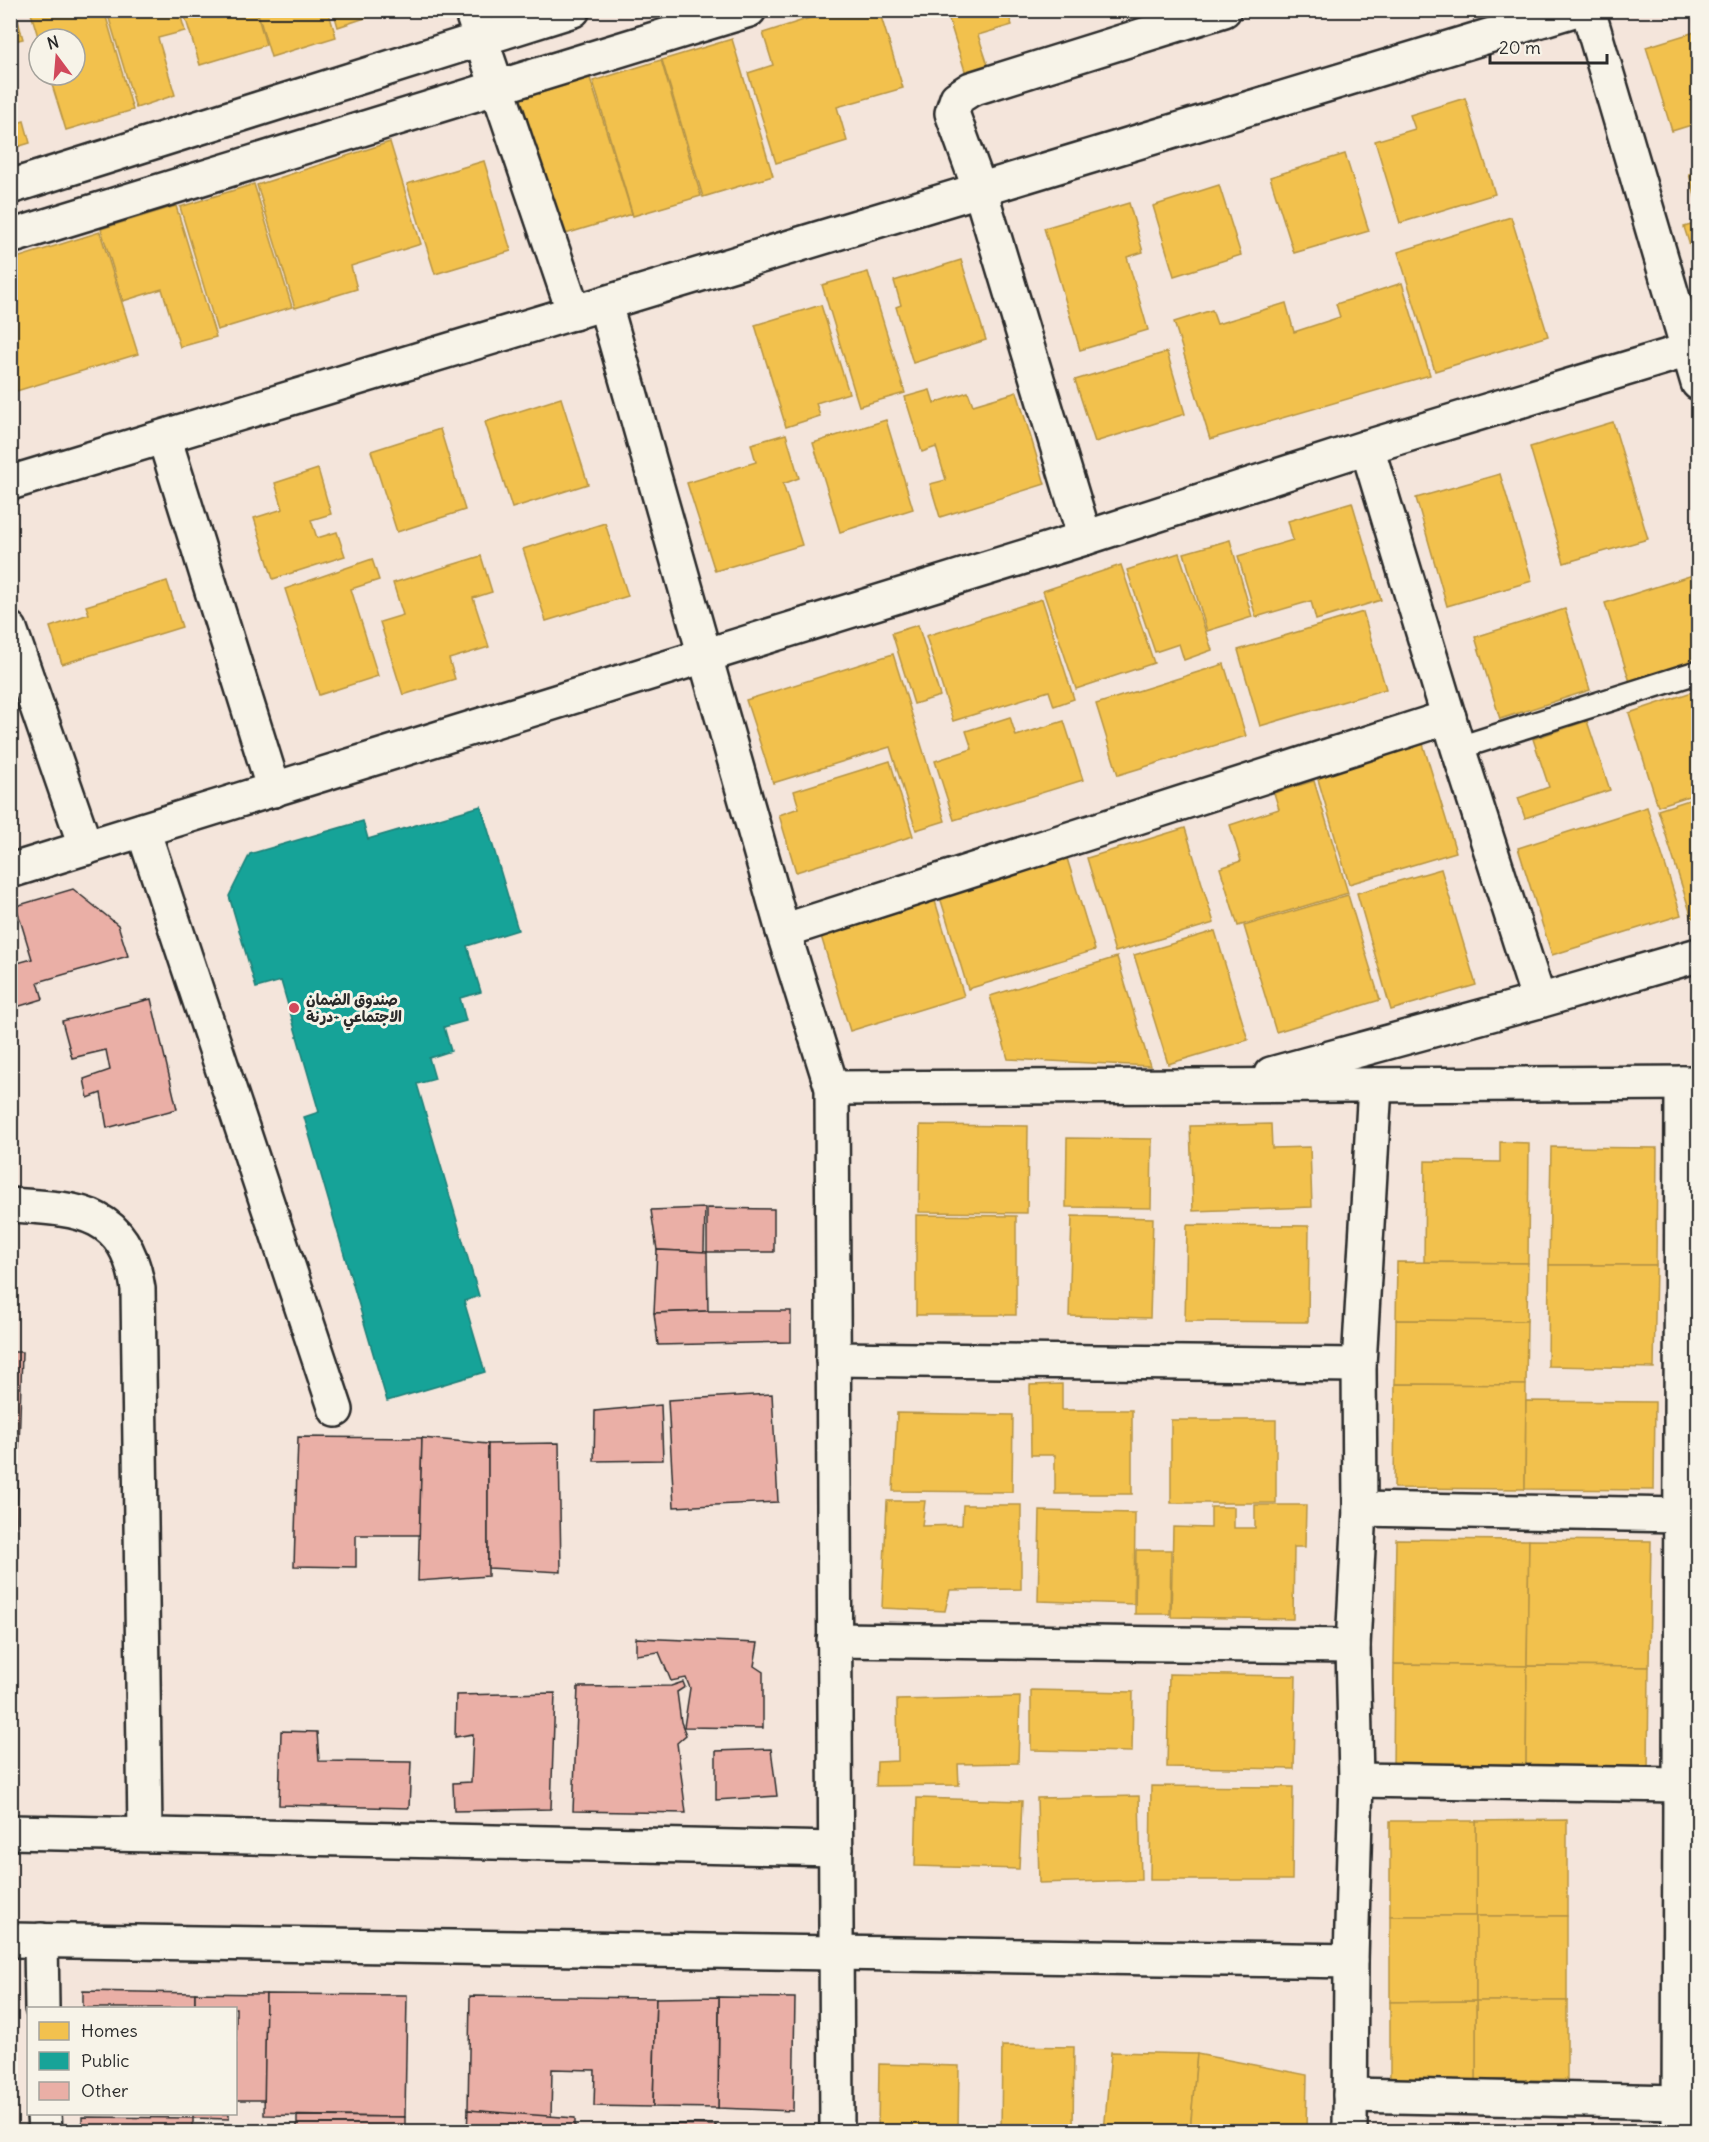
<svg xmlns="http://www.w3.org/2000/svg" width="1709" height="2142" font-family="Delius,'Playpen Sans Arabic',sans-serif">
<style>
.homes{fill:#f2c14e;stroke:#b69444;stroke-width:1.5}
.public{fill:#17a398;stroke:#1d7f77;stroke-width:1.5}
.building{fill:#eaafa6;stroke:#2b2b2b;stroke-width:1.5}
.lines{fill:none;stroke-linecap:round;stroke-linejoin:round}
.lane-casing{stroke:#2b2b2b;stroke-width:27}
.street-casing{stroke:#2b2b2b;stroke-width:38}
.secondary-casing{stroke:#2b2b2b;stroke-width:38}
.lane{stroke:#f7f3e8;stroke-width:22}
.street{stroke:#f7f3e8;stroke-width:33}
.secondary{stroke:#f7f3e8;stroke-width:33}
.poi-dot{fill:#d1495b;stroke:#f7f3e8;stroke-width:2}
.labels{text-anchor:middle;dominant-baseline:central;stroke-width:6;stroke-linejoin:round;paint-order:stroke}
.poi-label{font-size:15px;font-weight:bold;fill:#2b2b2b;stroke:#f7f3e8;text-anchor:start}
</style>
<rect width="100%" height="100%" fill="#f4e5db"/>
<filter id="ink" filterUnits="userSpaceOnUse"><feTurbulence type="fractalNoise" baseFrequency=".0167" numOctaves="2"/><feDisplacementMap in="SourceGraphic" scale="12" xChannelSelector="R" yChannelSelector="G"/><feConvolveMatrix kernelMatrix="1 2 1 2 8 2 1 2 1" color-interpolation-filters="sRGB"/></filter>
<g filter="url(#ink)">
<!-- homes -->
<g class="homes">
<path d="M10,10h5l8,29 -13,3z"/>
<path d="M30,10h74l29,100 -67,20 -17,-55h26v-36l-36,1z"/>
<path d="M123,10h56l6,21 -27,7 17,57 -39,13 -28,-93z"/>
<path d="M183,10h73l10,35 -66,20z"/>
<path d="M257,10h71l8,27 -65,20z"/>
<path d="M333,10h56l-51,17z"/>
<path d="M835,10h44l24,78 -66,19 10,34 -71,22 -28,-90 25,-8 -10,-32z"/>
<path d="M946,10h61l5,15 -34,10 11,33 -23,6z"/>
<path d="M1698,31v92l-26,8 -26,-84z"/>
<path d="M732,39l41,137 -70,21 -41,-137z"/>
<path d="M661,60l40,136 -68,20 -40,-135z"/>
<path d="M590,78l42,136 -70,21 -41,-136z"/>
<path d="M1465,98l30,96 -95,29 -25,-82 40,-12 -5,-14z"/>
<path d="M24,121l6,22 -20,6v-24z"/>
<path d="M390,142l31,102 -70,22 6,23 -62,19 -38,-123z"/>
<path d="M1345,154l24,77 -75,22 -24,-76z"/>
<path d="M484,161l27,90 -76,23 -28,-90z"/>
<path d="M1698,171v36l-9,-33z"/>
<path d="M254,184l38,123 -75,23 -37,-123z"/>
<path d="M1219,185l22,70 -67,21 -21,-70z"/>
<path d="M1129,203l14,49 -16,5 21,73 -68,20 -36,-122z"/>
<path d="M176,206l40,131 -36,10 -18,-58 -39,12 -22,-72z"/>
<path d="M1511,217l37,119 -113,35 -37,-119z"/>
<path d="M1698,223v48l-14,-44z"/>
<path d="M100,232l38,122 -128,39v-133z"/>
<path d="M961,260l25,80 -73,23 -17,-56 5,-2 -7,-24z"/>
<path d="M868,272l37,121 -46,13 -37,-121z"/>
<path d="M1402,283l28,92 -220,64 -36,-117 38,-12 5,14 69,-21 8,29 46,-15 -4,-13z"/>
<path d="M821,305l28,88 -33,10 4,13 -34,11 -31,-102z"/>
<path d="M1167,352l18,62 -90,28 -20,-62z"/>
<path d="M930,390l4,13 34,-11 5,13 44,-13 28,92 -105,33 -10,-33 16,-4 -10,-33 -14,5 -17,-55z"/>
<path d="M561,398l27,86 -76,24 -27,-86z"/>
<path d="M886,420l27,89 -73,23 -27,-89z"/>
<path d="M1613,422l35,117 -84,24 -34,-116z"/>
<path d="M440,429l25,81 -68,22 -26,-81z"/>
<path d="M786,434l13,44 -16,6 19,61 -87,26 -28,-88 69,-21 -5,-18z"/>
<path d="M318,469l13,45 -20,6 6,18 20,-6 8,24 -72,23 -19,-61 29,-9 -8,-26z"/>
<path d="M1500,474l32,107 -85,25 -31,-108z"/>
<path d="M1352,502l29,98 -65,20 -5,-19 -55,16 -18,-61 55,-16 -5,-19z"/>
<path d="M605,523l23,73 -82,25 -23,-72z"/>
<path d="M1230,540l22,77 -45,14 -23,-78z"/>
<path d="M1179,553l33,97 -28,10 -5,-16 -24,8 -28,-82z"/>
<path d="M481,556l11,36 -19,6 16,49 -40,12 6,20 -52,16 -23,-73 23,-7 -10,-32z"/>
<path d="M372,559l7,21 -28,9 27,87 -59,19 -34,-106z"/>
<path d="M1121,565l33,98 -78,26 -33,-98z"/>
<path d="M1696,574l2,8v78l-68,22 -25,-79z"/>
<path d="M167,581l15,46 -120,37 -12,-37 39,-13 -3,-8z"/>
<path d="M1042,599l32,100 -20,7 -5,-15 -96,30 -27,-85z"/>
<path d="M1565,609l25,81 -90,29 -25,-82z"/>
<path d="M1363,612l23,77 -126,37 -22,-76z"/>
<path d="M918,625l22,71 -26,8 -22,-71z"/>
<path d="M893,654l52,167 -29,9 -26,-83 -117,36 -27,-83z"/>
<path d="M1224,664l22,72 -128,39 -22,-71z"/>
<path d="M1698,690v103l-40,13 -29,-93z"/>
<path d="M1010,717l6,19 48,-15 19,59 -129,40 -19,-59 37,-12 -6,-18z"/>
<path d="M1587,721l23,69 -85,28 -7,-20 31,-11 -16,-48z"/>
<path d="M1423,744l33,108 -107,32 -32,-108z"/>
<path d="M890,761l23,75 -117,36 -17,-57 20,-7 -5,-17z"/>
<path d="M1314,781l34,112 -110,33 -18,-58 21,-7 -11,-36 49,-16 -5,-16z"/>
<path d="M1698,797v119l-6,2 -34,-108z"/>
<path d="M1647,807l34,108 -129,40 -34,-107z"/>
<path d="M1185,828l29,95 -99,29 -28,-94z"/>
<path d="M1066,855l29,95 -127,39 -29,-95z"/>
<path d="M1441,869l35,116 -85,25 -34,-117z"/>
<path d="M1348,895l32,105 -104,32 -32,-106z"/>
<path d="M935,901l29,95 -114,35 -29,-95z"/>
<path d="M1215,931l33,109 -80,24 -34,-109z"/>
<path d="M1117,957l33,109 -142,-7 -18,-63z"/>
<path d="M1271,1124l1,24 38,-1 2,60 -119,4 -3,-85z"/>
<path d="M920,1125l108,1 -1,87 -108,-1z"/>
<path d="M1067,1138l85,1 -1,69 -85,-1z"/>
<path d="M1500,1142l29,1 -1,120 -104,-1 1,-101 75,1z"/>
<path d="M1551,1147l106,1 -1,117h-107z"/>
<path d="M916,1215l100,1v99h-100z"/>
<path d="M1072,1216l81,2 -3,100 -81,-2z"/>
<path d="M1187,1225l122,1 -1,96 -123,-1z"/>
<path d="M1397,1262l131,1 -1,58 -131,-1z"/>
<path d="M1549,1265h107l-2,103 -106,-2z"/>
<path d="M1396,1320l131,1 -1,64 -131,-1z"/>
<path d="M1062,1384v26h70v84h-77v-39h-24l-1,-70z"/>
<path d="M1395,1384l131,1 -1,104 -131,-1z"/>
<path d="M1526,1401l129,1 -1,88 -129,-1z"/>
<path d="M897,1413l116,2 -1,77 -119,-1z"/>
<rect x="1171" y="1420" width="105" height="83"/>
<path d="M887,1501h38l-3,25 40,-1 1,-20h58v84l-71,1 -5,21 -63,-3z"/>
<path d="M1255,1505h51l-1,42h-11l-1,72 -122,-2 2,-90 38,1v-21h23v21h21z"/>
<path d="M1040,1511l95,2 -1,91 -96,-3z"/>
<path d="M1396,1539l133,1 -2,126 -133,-2z"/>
<path d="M1529,1540l122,1 -2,126 -122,-1z"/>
<path d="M1136,1550h35l-1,64h-35z"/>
<path d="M1394,1664l133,2 -1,105 -133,-1z"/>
<path d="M1527,1666l122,1 -1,106 -122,-2z"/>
<path d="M1169,1674l127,2 -2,93 -127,-2z"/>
<path d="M1031,1690l102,2 -1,60 -101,-2z"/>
<path d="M1020,1697l-2,66 -60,1 1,21 -83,1 1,-24 21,-1 -1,-61z"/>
<path d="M1151,1786l142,1 -1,93h-142z"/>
<path d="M1139,1796l2,84 -102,3 -2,-85z"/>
<path d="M917,1798l105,3 -3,68 -104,-3z"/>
<path d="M1567,1820v96h-91v-95z"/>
<rect x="1390" y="1821" width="86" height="95"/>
<path d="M1390,1916h86v85l-86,1z"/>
<rect x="1476" y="1916" width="91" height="85"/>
<rect x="1476" y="2001" width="91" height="79"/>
<path d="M1476,2001v79l-86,1v-79z"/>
<path d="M1002,2046l72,1 -1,85h-72z"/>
<path d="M1111,2052l86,2 -7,78h-86z"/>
<path d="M1197,2054l110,21 -1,57h-116z"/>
<path d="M879,2064l80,2 -1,66h-80z"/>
</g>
<!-- public -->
<path class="public" d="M481,806l37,124 -51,16 14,46 -21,6 6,23 -22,6 7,24 -22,7 6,21 -18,5 62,212 -15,5 21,71 -98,29 -83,-284 15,-5 -38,-131 -25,7 -27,-92 21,-42 113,-33 5,18z"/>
<!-- building -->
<g class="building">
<path d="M73,889l45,36 10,31 -90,26 5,17 -33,10v-44l22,-6 -16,-53z"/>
<path d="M151,999l26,110 -70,19 -6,-35 -13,5 -4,-19 26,-9 -4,-20 -34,8 -10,-37z"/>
<path d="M705,1208l-1,44 -47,-2 -6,-40z"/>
<path d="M707,1208l67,1v43h-67z"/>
<path d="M657,1250l50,2 1,59 -54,2z"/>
<path d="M708,1311h83v31l-133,3 -4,-32z"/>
<path d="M10,1352h12l-11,351h-1z"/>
<path d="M772,1394l6,108 -104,5 -6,-107z"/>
<path d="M661,1405l2,55 -69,1 1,-50z"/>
<path d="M298,1437l124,1 -2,97h-64v32l-62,-1z"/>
<path d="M422,1438l66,6v132l-70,5z"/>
<path d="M559,1443l2,129 -73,-4v-124z"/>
<path d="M636,1638l122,5 -4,23 9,6v56l-79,-1 6,-39 -4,-10 -15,3 -12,-29 -23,3z"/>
<path d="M683,1682l2,5 -8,5 4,30 5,13 -9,8 9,70 -113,-2 5,-124 93,-1z"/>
<path d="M555,1693l-4,116 -97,2 -1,-28 18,-1 2,-48 -18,3 1,-42z"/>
<path d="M281,1731l36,1 2,29 92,1 -2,46 -130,-3z"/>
<path d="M771,1749l6,47 -61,4v-49z"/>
<path d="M83,1991l112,2v15h-112z"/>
<path d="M195,1993l71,1 -1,106h-29v-92h-41z"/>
<path d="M266,1994l141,1 -2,122 -141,-2z"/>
<path d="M470,1996l186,2 -3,109 -59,-1 1,-36 -43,-1 -1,49 -83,-8z"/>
<path d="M719,1997l76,1 -2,113 -75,-3z"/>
<path d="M719,1997l-1,111 -65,-1 3,-109z"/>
<path d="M468,2110l107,8v14h-108z"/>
<path d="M193,2114h36v5l-36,-1z"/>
<path d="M297,2116l108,1v15h-108z"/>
<path d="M82,2117l111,1v14h-111z"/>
<path d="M670,2124l46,1v7h-46z"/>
</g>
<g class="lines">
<defs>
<path id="lane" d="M1458,748l240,-76"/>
<g id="street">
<path d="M471,10l103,303"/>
<path d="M1588,10l110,373"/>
<path d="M10,187l563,-177"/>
<path d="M10,237l739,-227"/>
<path d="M605,304l178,627 49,157 5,1044"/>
<path d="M164,437l110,353"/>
<path d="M1367,447l91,301 81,253"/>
<path d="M10,483l1564,-473"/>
<path d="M1085,538l-105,-348 -28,-77 5,-15 14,-9 253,-79"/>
<path d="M10,629l76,219"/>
<path d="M143,830l193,580"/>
<path d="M10,871l1075,-333 282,-91 331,-100"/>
<path d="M783,931l666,-214"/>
<path d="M1271,1074l268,-73 159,-46"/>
<path d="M832,1088l866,-5"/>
<path d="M10,1205c68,4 116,4 128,84l7,545"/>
<path d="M833,1359l526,6"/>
<path d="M1360,1509l321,6"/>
<path d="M834,1640l519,6"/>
<path d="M1356,1780l324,5"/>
<path d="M10,1832l826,17"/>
<path d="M41,1940l1,68"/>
<path d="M1350,2095l329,7"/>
<path d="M44,2114l1,18"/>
<path d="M1350,2132l1,-171 5,-181 -3,-134 7,-137 -1,-144 16,-280"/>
<path d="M1679,2132l3,-1049"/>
</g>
<path id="secondary" d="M10,1940l1341,21"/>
</defs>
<!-- lane casing -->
<use href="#lane" class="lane-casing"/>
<!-- street casing -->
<use href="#street" class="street-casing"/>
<!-- secondary casing -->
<use href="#secondary" class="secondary-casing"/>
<!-- lane -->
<use href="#lane" class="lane"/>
<!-- street -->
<use href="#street" class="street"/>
<!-- secondary -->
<use href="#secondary" class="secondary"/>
</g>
</g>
<!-- markers -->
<circle class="poi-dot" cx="294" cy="1008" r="6"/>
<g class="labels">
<!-- poi labels -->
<g class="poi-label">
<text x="306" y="999">صندوق الضمان<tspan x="306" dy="17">الاجتماعي -درنة</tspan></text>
</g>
</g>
<!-- margin -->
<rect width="1709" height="2142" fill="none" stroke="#f7f3e8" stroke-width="36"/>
<rect x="18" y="18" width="1673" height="2106" fill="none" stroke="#2b2b2b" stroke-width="2" filter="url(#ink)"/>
<!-- legend -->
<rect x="27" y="2007" width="210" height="108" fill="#f7f3e8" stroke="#a5a39c" stroke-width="1.5"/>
<rect x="39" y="2022" width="30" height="18" fill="#f2c14e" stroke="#a5a39c" stroke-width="1.5"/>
<text x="81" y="2037" font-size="18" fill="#2b2b2b">Homes</text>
<rect x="39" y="2052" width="30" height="18" fill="#17a398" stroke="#a5a39c" stroke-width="1.5"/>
<text x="81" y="2067" font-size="18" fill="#2b2b2b">Public</text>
<rect x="39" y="2082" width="30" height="18" fill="#eaafa6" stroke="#a5a39c" stroke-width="1.5"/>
<text x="81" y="2097" font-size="18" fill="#2b2b2b">Other</text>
<!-- north arrow -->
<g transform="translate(57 57) rotate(344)"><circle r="28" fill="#f7f3e8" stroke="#a5a39c" stroke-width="1.5"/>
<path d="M0-4.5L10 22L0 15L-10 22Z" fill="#d1495b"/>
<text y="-9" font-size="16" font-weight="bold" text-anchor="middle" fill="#2b2b2b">N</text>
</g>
<!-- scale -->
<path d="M1490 54v9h117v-9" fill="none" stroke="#2b2b2b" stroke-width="3"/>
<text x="1499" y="54" font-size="18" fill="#2b2b2b" stroke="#f7f3e8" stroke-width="4.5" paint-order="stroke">20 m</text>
</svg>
